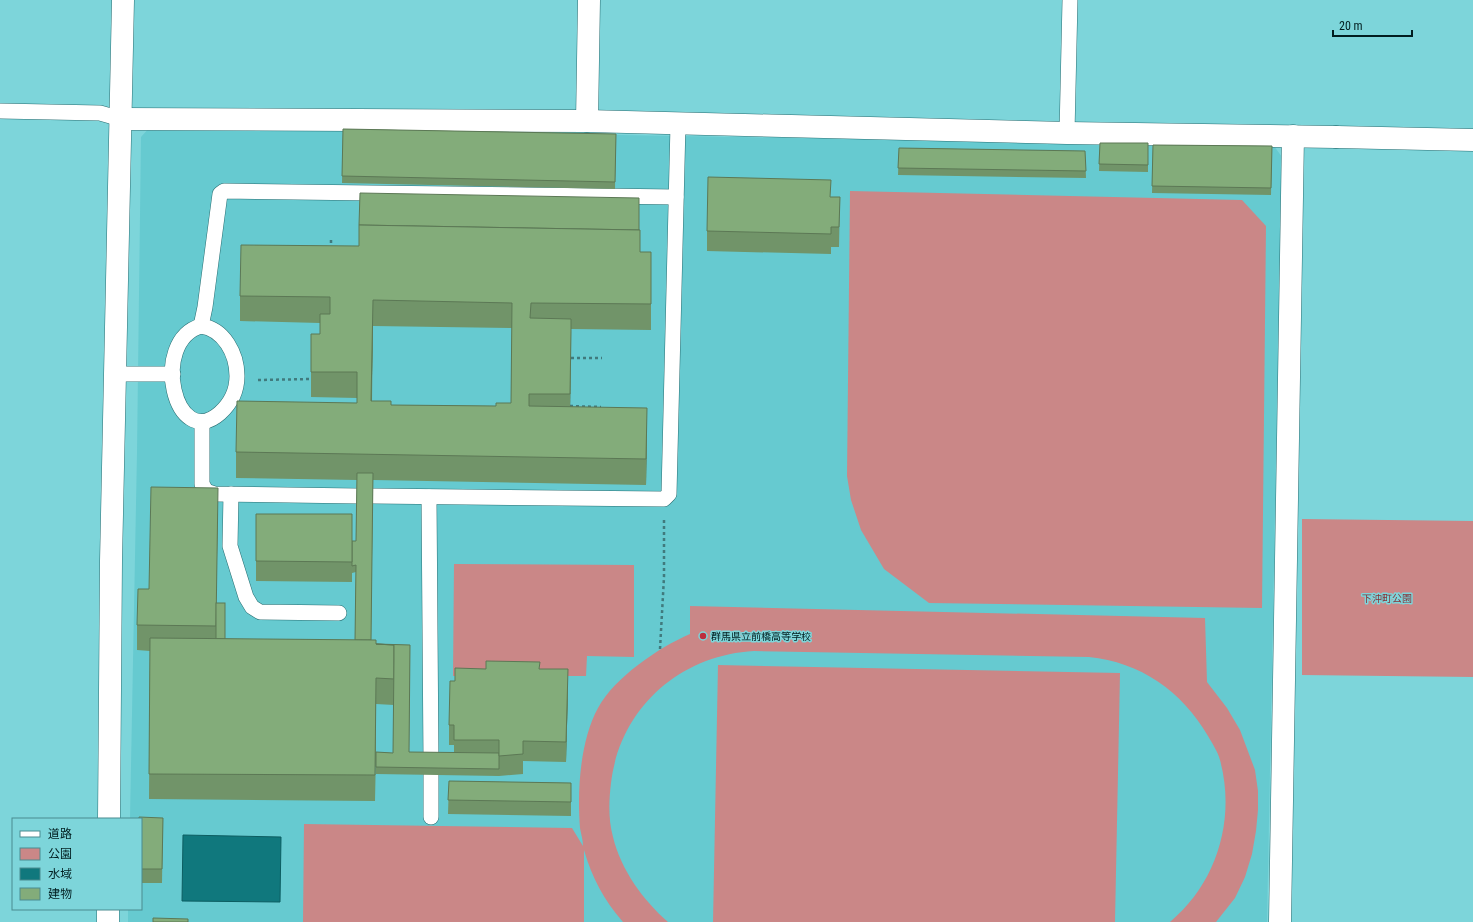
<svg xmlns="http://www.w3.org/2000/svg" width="1473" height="922" font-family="'Roboto Condensed','Noto Sans JP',sans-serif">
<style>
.built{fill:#66cad0}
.green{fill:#ca8787}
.water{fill:#10787d;stroke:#0c5d61}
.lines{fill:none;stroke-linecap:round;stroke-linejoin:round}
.service-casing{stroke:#296e72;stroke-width:16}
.minor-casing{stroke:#296e72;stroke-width:23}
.tertiary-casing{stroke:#296e72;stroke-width:23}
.path{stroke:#407a7d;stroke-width:2.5;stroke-dasharray:3 3;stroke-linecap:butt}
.service{stroke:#fff;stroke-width:15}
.minor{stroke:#fff;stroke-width:22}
.tertiary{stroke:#fff;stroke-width:22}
.wall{fill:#719469;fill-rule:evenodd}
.shaded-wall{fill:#5c7855}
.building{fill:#83ac7a;stroke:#5c7855;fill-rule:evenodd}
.poi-dot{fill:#bd2c3d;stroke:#7dd5da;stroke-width:1.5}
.labels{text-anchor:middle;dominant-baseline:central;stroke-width:3;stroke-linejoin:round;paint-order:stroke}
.park-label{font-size:10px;fill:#863237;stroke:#7dd5da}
.poi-label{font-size:10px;fill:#011d1f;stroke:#7dd5da;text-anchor:start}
</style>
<rect width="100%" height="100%" fill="#7dd5da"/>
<!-- built -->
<path class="built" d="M150,127l1124,19 8,11 -15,765h-1139v-13h13v-90h-11l7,-367 4,-315z"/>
<!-- green -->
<g class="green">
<path d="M850,191l392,9 24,26 -4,382 -333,-5 -45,-34 -23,-39 -10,-30 -4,-24z"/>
<path d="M1302,519l171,2v156l-171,-2z"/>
<path d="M454,564l180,1v92l-47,-1 -1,20h-133z"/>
<path d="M690,606l515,12 2,64 20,26 13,22 15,40 3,21v19l-2,21 -4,23 -7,23 -10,21 -19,24h-46c47,-39 66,-103 50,-162 -2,-8 -8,-17 -12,-24 -26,-45 -68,-74 -119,-79l-335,-6c-74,4 -134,57 -143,132 -2,17 -3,36 2,54 8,33 30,63 55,85h-45c-19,-22 -31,-44 -39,-72v72h-281l1,-98 268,4 11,18c0,-6 -2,-12 -3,-18 -3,-37 0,-87 18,-120 17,-31 60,-60 92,-74z"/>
<path d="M718,665l402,8 -5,249h-402z"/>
</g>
<!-- water -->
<path class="water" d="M183,835l98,2 -1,65 -98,-1z"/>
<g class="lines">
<defs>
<g id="service">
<path d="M0,111l100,2 21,6"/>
<path d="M1067,133l3,-133"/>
<path d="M201,326l4,-19 15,-113 4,-3 452,6"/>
<path d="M201,326c23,3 36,28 36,50 0,15 -6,27 -17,37 -45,40 -71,-72 -19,-87z"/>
<path d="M115,374h58"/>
<path d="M202,422v62l4,7 9,3 142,2"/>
<path d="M231,494l-1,52 16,51 6,10 8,5 79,1"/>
<path d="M373,496l291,3 5,-5 9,-370"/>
<path d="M429,497l2,263"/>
<path d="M431,775v42"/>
</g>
<g id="minor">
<path d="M121,119l466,2 480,12 269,4"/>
<path d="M587,121l2,-121"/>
<path d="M1280,922l13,-786"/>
</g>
<g id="tertiary">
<path d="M1336,137l137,3"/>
<path d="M109,819l2,-258 12,-561"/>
<path d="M108,922v-13"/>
</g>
</defs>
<!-- service casing -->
<use href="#service" class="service-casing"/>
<!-- minor casing -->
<use href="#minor" class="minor-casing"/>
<!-- tertiary casing -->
<use href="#tertiary" class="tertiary-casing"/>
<!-- path -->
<g class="path">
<path d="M331,249v-9"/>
<path d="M571,358h31"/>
<path d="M258,380l53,-1"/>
<path d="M570,406l31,1"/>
<path d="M660,649l4,-72v-57"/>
</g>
<!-- service -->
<use href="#service" class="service"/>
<!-- minor -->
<use href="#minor" class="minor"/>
<!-- tertiary -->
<use href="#tertiary" class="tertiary"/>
</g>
<!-- wall -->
<g class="wall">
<path d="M343,129l273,5 -1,55 -273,-6z"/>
<path d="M1100,143h48v29l-49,-1z"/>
<path d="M1153,145l119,1 -1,49 -119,-2z"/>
<path d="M899,148l186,3 1,27 -188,-3z"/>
<path d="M831,197h9l-1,50h-8v7l-124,-3v-20z"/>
<path d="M639,230l1,22 11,25v53l-80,-1 -1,78 77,27 -1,51 -273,-5 -2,160 5,4 34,1 -1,107 45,1v-8h-5v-20l6,-44 85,-12 28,21 -2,72 -43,-1v13l-24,2 -123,-2v-21l-1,48 -226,-2 1,-148 -13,-1v-25l12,-36 69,-76 -2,90 9,36 130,1 1,-68 -4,1v9l-96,-1v-67l96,34 4,-7 1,-61 -121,-2v-26l121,-49v-5l-46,-1v-63h9v-11l-80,-2v-25l119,-50zM373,326l139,2 -1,75 -15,3 -105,-1 -19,-4zM376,704l18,1 -1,48 -17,-1z"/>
<path d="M449,781l122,2v33l-123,-2z"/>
<path d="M163,818l-1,65h-21v-64z"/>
</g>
<!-- shaded-wall -->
<g class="shaded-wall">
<path d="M373,300v26l-2,101v-26z"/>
<path d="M571,332v26l-1,62v-26z"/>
<path d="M647,408v26l-1,51v-26z"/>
<path d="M568,669v21l-2,72v-20z"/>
</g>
<!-- building -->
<g class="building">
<path d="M343,129l273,5 -1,48 -273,-6z"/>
<path d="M1100,143h48v22l-49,-1z"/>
<path d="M1153,145l119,1 -1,42 -119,-2z"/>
<path d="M899,148l186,3 1,20 -188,-3z"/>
<path d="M708,177l123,3 -1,17h10l-1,30h-8v7l-124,-3z"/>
<path d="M360,193l279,5v32l-280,-5z"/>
<path d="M359,225l281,5v22h11v52l-120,-1 -1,15 41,1v13l-1,62h-41v12l118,2 -1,51 -410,-7 1,-51 120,2v-31h-46v-38h9v-20h10v-17l-90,-1 1,-51 118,1zM373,300l139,3 -1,100h-15v3l-105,-1v-4h-20z"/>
<path d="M357,473h16l-2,167h-16l1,-75 -4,1v-25h4z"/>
<path d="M151,487l67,1 -2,138 -79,-1 1,-36h11z"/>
<path d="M256,514h96v48l-96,-1z"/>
<rect x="216" y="603" width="9" height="36"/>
<path d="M150,638l226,2v4l18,1v34l-18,-1 -1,97 -226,-1z"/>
<path d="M376,644l34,1 -1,107 90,1v16l-123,-2v-15l17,1 1,-94v-14z"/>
<path d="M486,661l54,1 -1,7h29l-2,73 -43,-1v13l-24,2v-16h-45v-15h-5l1,-44h5v-13l31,1z"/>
<path d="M449,781l122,2v19l-123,-2z"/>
<path d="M139,817l24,1 -1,51h-21v-50h-2z"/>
<path d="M153,918l35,1v3h-35z"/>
</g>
<!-- markers -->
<circle class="poi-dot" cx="703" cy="636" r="4"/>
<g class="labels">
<!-- park labels -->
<g class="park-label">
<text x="1387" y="598">下沖町公園</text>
</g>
<!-- poi labels -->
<g class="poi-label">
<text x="711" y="636">群馬県立前橋高等学校</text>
</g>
</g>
<!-- legend -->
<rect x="12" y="818" width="130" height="92" fill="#7dd5da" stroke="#4b8b8f"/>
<rect x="20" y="831" width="20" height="6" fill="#ffffff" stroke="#4b8b8f"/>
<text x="48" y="838" font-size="12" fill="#011d1f">道路</text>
<rect x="20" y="848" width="20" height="12" fill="#ca8787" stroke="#4b8b8f"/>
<text x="48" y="858" font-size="12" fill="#011d1f">公園</text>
<rect x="20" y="868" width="20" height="12" fill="#10787d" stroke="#4b8b8f"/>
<text x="48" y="878" font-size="12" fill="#011d1f">水域</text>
<rect x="20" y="888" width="20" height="12" fill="#83ac7a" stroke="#4b8b8f"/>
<text x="48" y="898" font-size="12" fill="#011d1f">建物</text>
<!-- scale -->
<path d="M1333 30v6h79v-6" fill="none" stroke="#011d1f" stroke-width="2"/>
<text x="1339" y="30" font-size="12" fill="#011d1f" stroke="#7dd5da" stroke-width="3" paint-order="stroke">20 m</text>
</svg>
